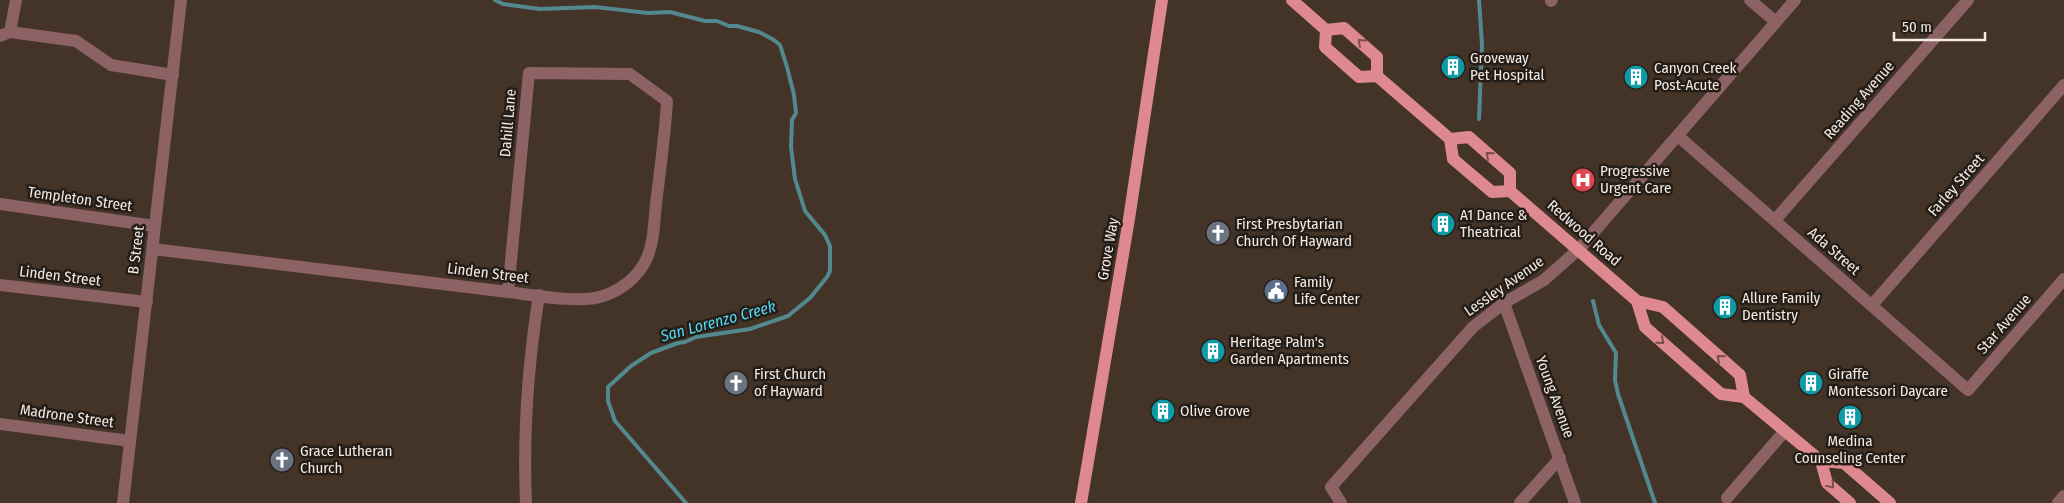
<svg xmlns="http://www.w3.org/2000/svg" width="2064" height="503" font-family="'Fira Sans Condensed',sans-serif">
<style>
.lines{fill:none;stroke-linecap:round;stroke-linejoin:round}
.stream{stroke:#53888f;stroke-width:4}
.minor{stroke:#8c6264;stroke-width:12}
.major{stroke:#de898f;stroke-width:12}
.oneway{stroke:#784e4d}
.labels{text-anchor:middle;dominant-baseline:central;stroke-width:5;stroke-linejoin:round;paint-order:stroke}
.poi-label{font-size:15px;fill:#f4eae2;stroke:#241d17;text-anchor:start}
.street-label{font-size:15px;fill:#f4eae2;stroke:#241d17}
.water-label{font-size:16px;font-style:italic;fill:#50daf5;stroke:#241d17}
</style>
<rect width="100%" height="100%" fill="#433427"/>
<g class="lines">
<!-- stream -->
<g class="stream">
<path d="M495,0l8,4 37,5 55,-2 53,6 22,-1 35,9h12l12,5h8l22,6 15,8 6,5 7,22 7,28 2,18 -4,7 -1,27 4,32 10,32 20,24 5,11v25l-3,6 -17,21 -22,18 -38,13 -54,8 -11,5 -7,1 -27,10 -20,13 -23,21v14l7,20 71,82"/>
<path d="M1479,119l3,-74 -3,-45"/>
<path d="M1593,301l6,24 17,28 -1,27 3,14 37,109"/>
</g>
<!-- minor -->
<g class="minor">
<path d="M1750,0l26,22"/>
<path d="M1551,1l1,-1"/>
<path d="M10,32l66,9 35,24 62,10"/>
<path d="M0,36l10,-4 6,-32"/>
<path d="M1678,136l290,254 96,-111"/>
<path d="M0,204l155,22"/>
<path d="M1775,220l193,-220"/>
<path d="M153,249l355,43c26,3 72,12 95,4 17,-5 35,-19 43,-36 8,-16 8,-38 10,-56 4,-34 9,-68 11,-103l-37,-27 -101,-1 -21,219"/>
<path d="M0,285l147,17"/>
<path d="M1504,303l71,200"/>
<path d="M1872,305l192,-220"/>
<path d="M0,424l130,17"/>
<path d="M1727,498l57,-66"/>
<path d="M123,503l58,-503"/>
<path d="M526,503c-3,-69 2,-139 13,-208"/>
<path d="M1341,503l-10,-16 142,-160 31,-24 40,-23 35,-31 216,-249"/>
<path d="M1520,503l40,-45"/>
<path d="M2058,503l6,-7"/>
</g>
<!-- major -->
<g class="major">
<path d="M1292,0l34,30 -1,17 34,30 18,-1 73,63 3,20 39,33 18,-1 127,110 26,6 77,68 4,22"/>
<path d="M1326,30l18,-2 33,29v19"/>
<path d="M1450,139l19,-2 41,36v18"/>
<path d="M1637,301l8,26 76,67 23,3 77,64 23,2 46,40"/>
<path d="M1821,461l6,22 23,20"/>
<path d="M1081,503l48,-284 33,-219"/>
</g>
</g>
<!-- one-way arrows -->
<defs><path id="oneway-chevron" d="M-2-3.5L2.5 0L-2 3.5" fill="none" stroke-width="1.6" stroke-linecap="round" stroke-linejoin="round" transform="scale(1.25)"/></defs>
<g class="oneway">
<use href="#oneway-chevron" transform="translate(1361 42) rotate(-138)"/>
<use href="#oneway-chevron" transform="translate(1489 155) rotate(-139)"/>
<use href="#oneway-chevron" transform="translate(1661 341) rotate(41)"/>
<use href="#oneway-chevron" transform="translate(1720 358) rotate(-139)"/>
<use href="#oneway-chevron" transform="translate(1831 485) rotate(50)"/>
</g>
<!-- icons -->
<defs>
<symbol id="building-disc" viewBox="-11 -11 22 22"><circle r="9.5" fill="#0f9aa8" stroke="#241d17"/><path d="M-4-6H4V6H1V3H-1V6H-4ZM-2.5-4.3h1.7v1.8h-1.7ZM.8-4.3h1.7v1.8H.8ZM-2.5-1h1.7V.8h-1.7ZM.8-1h1.7V.8H.8Z" fill="#fff"/></symbol>
<symbol id="hospital-disc" viewBox="-11 -11 22 22"><circle r="9.5" fill="#e0444e" stroke="#241d17"/><path d="M-5-5h3v3.5h4V-5h3V5h-3V1.5h-4V5h-3Z" fill="#fff"/></symbol>
<symbol id="church-disc" viewBox="-11 -11 22 22"><circle r="9.5" fill="#6b7280" stroke="#241d17"/><path d="M-1.2-6h2.4v3.5h3.3v2.4h-3.3V6h-2.4V-.1h-3.3v-2.4h3.3Z" fill="#fff"/></symbol>
<symbol id="civic-disc" viewBox="-11 -11 22 22"><circle r="9.5" fill="#5c6f8a" stroke="#241d17"/><path d="M-.6-6.5H3V-4.5H.6V-3L4-1V1h2V6H-6V1h2V-1L-.6-3ZM-1.2 2.5V6h2.4V2.5Z" fill="#fff"/></symbol>
</defs>
<g fill-rule="evenodd">
<use href="#building-disc" x="1439" y="53" width="28" height="28"/>
<use href="#building-disc" x="1622" y="63" width="28" height="28"/>
<use href="#hospital-disc" x="1569" y="166" width="28" height="28"/>
<use href="#building-disc" x="1429" y="210" width="28" height="28"/>
<use href="#church-disc" x="1204" y="219" width="28" height="28"/>
<use href="#civic-disc" x="1262" y="277" width="28" height="28"/>
<use href="#building-disc" x="1711" y="293" width="28" height="28"/>
<use href="#building-disc" x="1199" y="337" width="28" height="28"/>
<use href="#church-disc" x="722" y="369" width="28" height="28"/>
<use href="#building-disc" x="1797" y="369" width="28" height="28"/>
<use href="#building-disc" x="1149" y="397" width="28" height="28"/>
<use href="#building-disc" x="1836" y="403" width="28" height="28"/>
<use href="#church-disc" x="268" y="446" width="28" height="28"/>
</g>
<g class="labels">
<!-- poi labels -->
<g class="poi-label">
<text x="1470" y="58">Groveway<tspan x="1470" dy="17">Pet Hospital</tspan></text>
<text x="1654" y="68">Canyon Creek<tspan x="1654" dy="17">Post-Acute</tspan></text>
<text x="1600" y="171">Progressive<tspan x="1600" dy="17">Urgent Care</tspan></text>
<text x="1460" y="215">A1 Dance &amp;<tspan x="1460" dy="17">Theatrical</tspan></text>
<text x="1236" y="224">First Presbytarian<tspan x="1236" dy="17">Church Of Hayward</tspan></text>
<text x="1294" y="282">Family<tspan x="1294" dy="17">Life Center</tspan></text>
<text x="1742" y="298">Allure Family<tspan x="1742" dy="17">Dentistry</tspan></text>
<text x="1230" y="342">Heritage Palm's<tspan x="1230" dy="17">Garden Apartments</tspan></text>
<text x="754" y="374">First Church<tspan x="754" dy="17">of Hayward</tspan></text>
<text x="1828" y="374">Giraffe<tspan x="1828" dy="17">Montessori Daycare</tspan></text>
<text x="1180" y="411">Olive Grove</text>
<text x="1850" y="441" text-anchor="middle">Medina<tspan x="1850" dy="17">Counseling Center</tspan></text>
<text x="300" y="451">Grace Lutheran<tspan x="300" dy="17">Church</tspan></text>
</g>
<!-- street labels -->
<g class="street-label">
<text transform="translate(1859 100) rotate(-49)">Reading Avenue</text>
<text transform="translate(508 123) rotate(-85)">Dahill Lane</text>
<text transform="translate(1956 185) rotate(-49)">Farley Street</text>
<text transform="translate(80 199) rotate(8)">Templeton Street</text>
<text transform="translate(1584 233) rotate(41)">Redwood Road</text>
<text transform="translate(1108 249) rotate(-80)">Grove Way</text>
<text transform="translate(136 250) rotate(-83)">B Street</text>
<text transform="translate(1834 251) rotate(41)">Ada Street</text>
<text transform="translate(488 273) rotate(7)">Linden Street</text>
<text transform="translate(60 276) rotate(7)">Linden Street</text>
<text transform="translate(1504 286) rotate(-35)">Lessley Avenue</text>
<text transform="translate(2004 324) rotate(-49)">Star Avenue</text>
<text transform="translate(1555 397) rotate(70)">Young Avenue</text>
<text transform="translate(67 416) rotate(8)">Madrone Street</text>
</g>
<!-- water labels -->
<g class="water-label">
<text transform="translate(718 321) rotate(-15)">San Lorenzo Creek</text>
</g>
</g>
<!-- scale -->
<path d="M1894 32v8h91v-8" fill="none" stroke="#f4eae2" stroke-width="2.5"/>
<text x="1902" y="32" font-size="15" fill="#f4eae2" stroke="#241d17" stroke-width="4" paint-order="stroke">50 m</text>
</svg>
